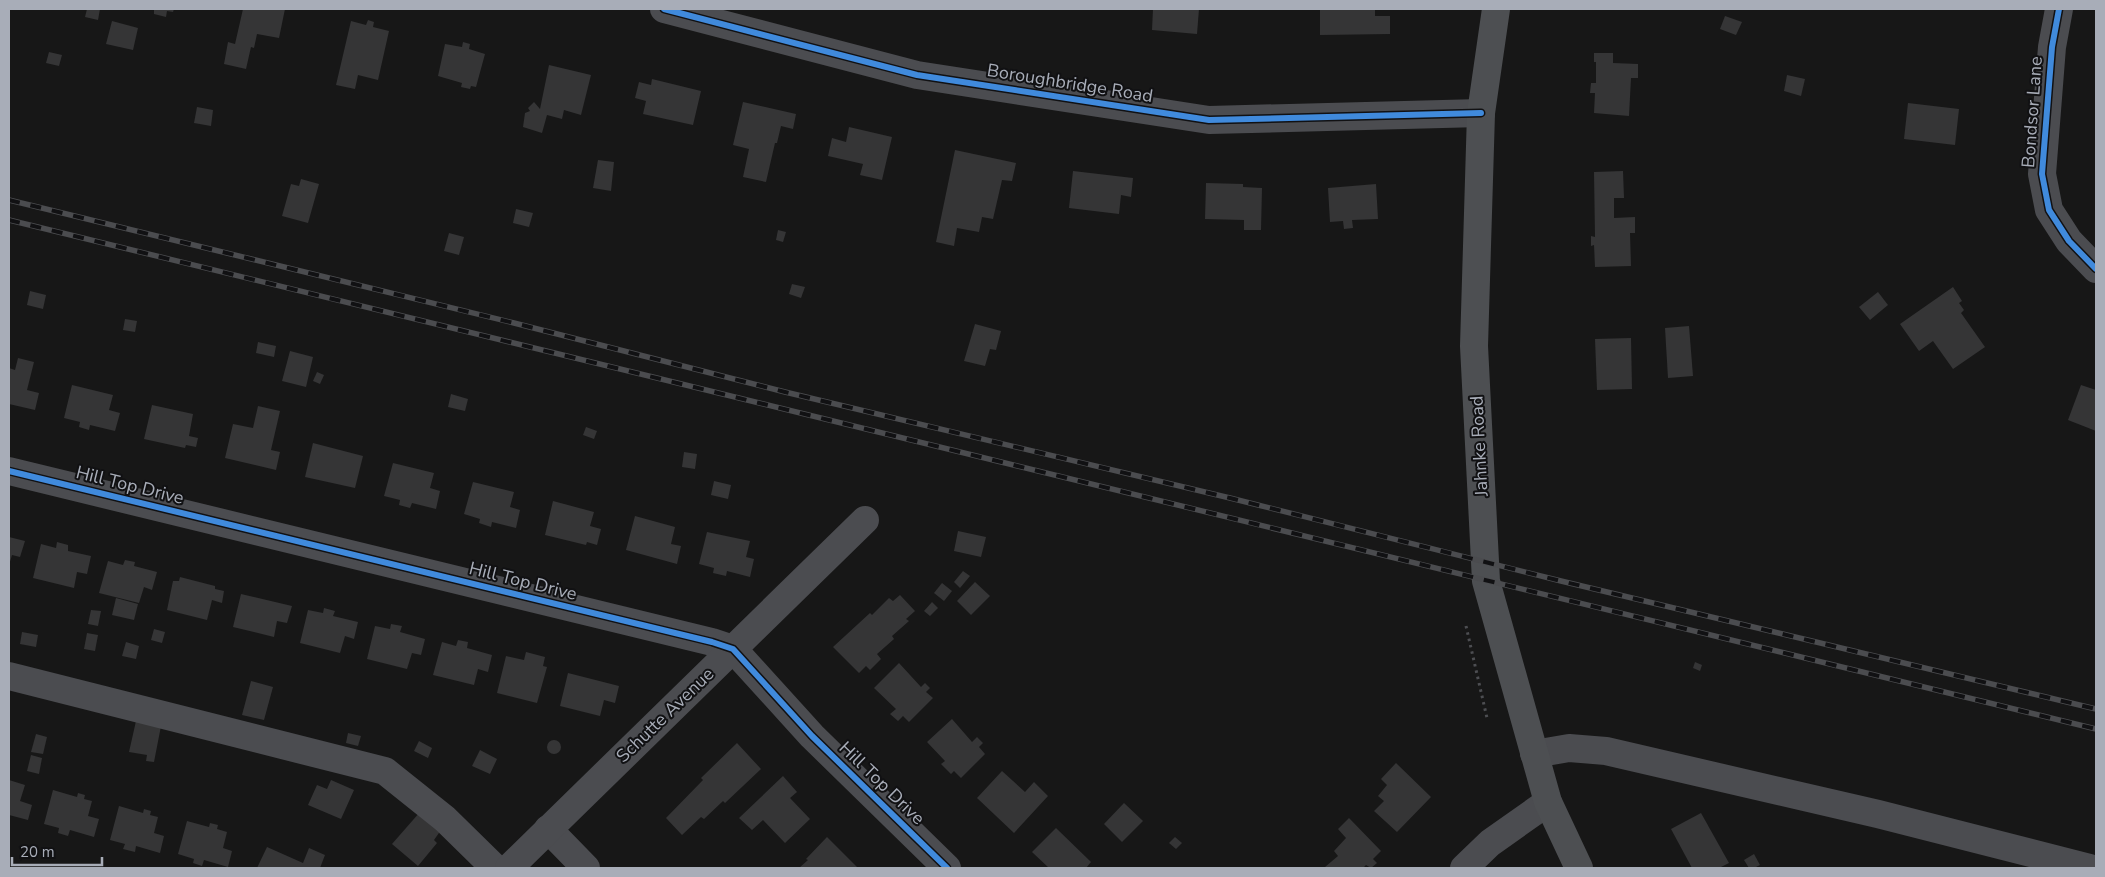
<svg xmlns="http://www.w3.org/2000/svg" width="2105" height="877" font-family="'Nunito Sans',sans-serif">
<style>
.building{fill:#353536}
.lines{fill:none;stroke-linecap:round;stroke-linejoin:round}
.path{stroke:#4d4e52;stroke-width:3;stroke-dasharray:2.5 4;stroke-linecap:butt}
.minor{stroke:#4b4c50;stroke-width:28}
.major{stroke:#4d4f52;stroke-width:28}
.rail-casing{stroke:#4b4c4f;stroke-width:5.5}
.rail{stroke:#111113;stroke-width:4;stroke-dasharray:11;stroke-linecap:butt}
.cycleway-casing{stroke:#111113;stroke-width:9}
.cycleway{stroke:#408adc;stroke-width:6}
.labels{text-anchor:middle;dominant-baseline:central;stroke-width:4;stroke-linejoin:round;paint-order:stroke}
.street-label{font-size:18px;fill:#a8adb8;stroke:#111113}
</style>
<rect width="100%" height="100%" fill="#171717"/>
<!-- building -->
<g class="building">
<path d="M87,9h13l-2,11 -13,-3z"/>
<path d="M154,9h20l-1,3 -6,-1 -1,6 -12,-3z"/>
<path d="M243,9h42l-6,29 -22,-4 -3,14 -3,-1 -5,22 -22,-5 4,-22 7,2z"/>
<path d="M1153,9h46l-2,25 -45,-4z"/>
<path d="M1320,9h55v7h15v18l-70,1z"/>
<path d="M1725,16l17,6 -6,13 -16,-6z"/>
<path d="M368,20l6,2 -1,5 16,4 -11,49 -20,-5 -3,14 -19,-4 15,-64 15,4z"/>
<path d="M112,21l26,7 -5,22 -27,-6z"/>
<path d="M463,42l7,2 -1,5 16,5 -9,33 -5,-1 -1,3 -9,-2 1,-4 -24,-7 7,-32 17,3z"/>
<path d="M49,52l13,3 -3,11 -13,-3z"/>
<path d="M1594,53h19v10l25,1v14h-7l-2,38 -35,-3 1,-20h-5l1,-10h5v-21h-2z"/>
<path d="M549,65l42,10 -10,40 -17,-5 -2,9 -15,-4 -5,18 -19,-6 2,-14 5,-2 -2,-3 6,-6 6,7z"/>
<path d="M1787,75l18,4 -4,17 -17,-5z"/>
<path d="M652,79l49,12 -8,34 -50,-11 3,-13 -11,-3 4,-16 12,3z"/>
<path d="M743,102l53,12 -3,15 -12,-3 -4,17h-2l-9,39 -23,-5 6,-28 -16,-4z"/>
<path d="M1908,103l51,6 -4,36 -51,-6z"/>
<path d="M197,107l16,3 -2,16 -17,-3z"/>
<path d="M849,127l43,10 -10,43 -22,-5 3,-11 -35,-8 4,-18 14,4z"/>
<path d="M955,150l61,13 -4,18 -10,-1 -9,39 -11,-2 -3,15 -22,-4 -3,18 -18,-4z"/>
<path d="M598,160l16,2 -3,29 -18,-3z"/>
<path d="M1073,171l60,7 -2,19 -10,-2 -2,19 -50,-6z"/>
<path d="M1623,171l1,27h-10v20l21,-1v16h-5l1,33 -36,1 -1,-22 -3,1v-10l4,1 -1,-65z"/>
<path d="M301,179l18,5 -11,39 -26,-7 9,-32 8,2z"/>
<path d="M1206,183l37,1v3l19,1 -1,42h-17v-10l-39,-1z"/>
<path d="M1376,184l2,35 -26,1 1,8 -9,1 -1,-8 -13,1 -2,-34z"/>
<path d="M516,209l17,4 -4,14 -16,-4z"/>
<path d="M778,230l8,2 -3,10 -7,-2z"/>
<path d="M449,233l15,4 -5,18 -15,-4z"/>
<path d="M792,284l13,3 -4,11 -12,-4z"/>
<path d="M1953,287l9,14 -3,2 5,7 -3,3 24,34 -32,22 -20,-28 -14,10 -19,-27z"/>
<path d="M30,291l16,4 -3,14 -16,-4z"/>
<path d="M1878,292l10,13 -18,15 -11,-13z"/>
<path d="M125,319l12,2 -2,11 -12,-2z"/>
<path d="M975,324l26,7 -5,19 -6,-1 -5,17 -21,-5z"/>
<path d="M1689,326l4,50 -25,2 -3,-50z"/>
<path d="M1631,338l1,51 -35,1 -2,-51z"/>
<path d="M258,342l18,4 -2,11 -18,-4z"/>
<path d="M290,351l23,6 -7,30 -24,-6z"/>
<path d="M18,358l16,4 -7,28 12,3 -4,17 -26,-6v-36l6,2z"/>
<path d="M317,372l7,3 -4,9 -7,-3z"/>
<path d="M72,385l41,10 -4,15 11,3 -5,18 -25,-6 -1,5 -10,-3 1,-5 -16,-4z"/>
<path d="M2081,385l15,5v41l-28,-11z"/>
<path d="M451,394l17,5 -3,12 -17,-4z"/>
<path d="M152,405l41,9 -4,22 9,2 -2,9 -10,-2 -1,3 -41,-9z"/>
<path d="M258,406l22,5 -9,39 9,2 -4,18 -51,-12 8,-34 20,4z"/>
<path d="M586,427l11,4 -3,8 -11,-4z"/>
<path d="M313,443l50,13 -8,32 -50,-11z"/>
<path d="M684,452l13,2 -2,15 -13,-2z"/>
<path d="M393,463l41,10 -4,15 10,3 -4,18 -24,-6 -2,5 -11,-3 1,-5 -16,-4z"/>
<path d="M714,481l17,4 -3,14 -17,-4z"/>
<path d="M473,482l41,10 -4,15 10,3 -4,18 -24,-6 -1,5 -12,-4 1,-4 -16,-5z"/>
<path d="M553,501l41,11 -4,14 11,3 -4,16 -10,-3 -1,3 -41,-10z"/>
<path d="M635,516l40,11 -4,17 10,2 -4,18 -51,-14z"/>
<path d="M958,531l28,6 -5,20 -27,-6z"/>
<path d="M707,532l43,9 -4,16 8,2 -4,18 -23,-6 -1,5 -13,-3 1,-5 -15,-4z"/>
<path d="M9,537l16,4 -5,16 -8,-2 -3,10z"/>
<path d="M57,542l11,3v6l23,5 -4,18 -10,-2 -3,16 -41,-10 8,-34 15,4z"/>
<path d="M125,560l10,2 -1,4 23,6 -5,18 -8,-3 -5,16 -40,-10 9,-32 15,4z"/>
<path d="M963,571l7,5 -10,12 -6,-6z"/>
<path d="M180,577l35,9v3l9,2 -2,12 -10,-3 -5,20 -40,-10 6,-29h6z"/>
<path d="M975,582l15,14 -19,19 -14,-14z"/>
<path d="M942,583l10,8 -8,10 -10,-8z"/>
<path d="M241,594l51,12 -5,17 -10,-2 -3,16 -41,-10z"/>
<path d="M900,595l15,16 -9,8 3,2 -17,15 2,3 -17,15 4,5 -11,11 -4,-4 -7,7 -26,-26 37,-34 2,2 17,-17 4,3z"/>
<path d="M116,598l22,6 -4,16 -22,-5z"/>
<path d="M932,602l6,6 -8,8 -6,-5z"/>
<path d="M324,608l11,3 -2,5 25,6 -4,17 -9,-3 -5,17 -40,-10 8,-33 15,3z"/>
<path d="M91,610l10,1 -3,15 -10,-2z"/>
<path d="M391,624l11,2 -2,6 25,7 -4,16 -9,-2 -5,16 -40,-10 8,-33 15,3z"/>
<path d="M154,629l11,3 -3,11 -11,-3z"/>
<path d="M22,632l16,3 -2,12 -16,-3z"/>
<path d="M87,633l11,2 -3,16 -11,-2z"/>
<path d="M458,640l10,2 -1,6 25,7 -4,17 -10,-3 -4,16 -41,-10 9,-33 14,4z"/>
<path d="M126,642l13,4 -3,13 -14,-3z"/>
<path d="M526,652l19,5 -2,9 4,1 -10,36 -40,-10 9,-37 18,4z"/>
<path d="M1695,662l7,3 -2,6 -7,-3z"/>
<path d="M899,663l22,24 4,-4 5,5 -4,4 7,6 -24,24 -6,-6 -5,5 -8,-7 6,-5 -22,-21z"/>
<path d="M568,673l51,13 -4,17 -11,-3 -4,16 -40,-10z"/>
<path d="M251,681l22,6 -9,33 -22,-5z"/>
<path d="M952,719l20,23 5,-5 6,6 -4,4 6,7 -24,24 -7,-7 -3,3 -10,-10 4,-3 -18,-19z"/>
<path d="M136,721l25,5 -7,36 -8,-1 1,-6 -18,-3z"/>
<path d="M348,733l13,3 -3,10 -12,-3z"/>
<path d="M36,734l11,3 -4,17 -12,-2z"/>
<circle cx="554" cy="747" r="7"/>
<path d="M419,741l13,7 -4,10 -14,-7z"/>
<path d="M737,743l24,26 -36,34 -2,-2 -19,18 -3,-2 -19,18 -16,-17 37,-38 -2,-2z"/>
<path d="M480,750l17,9 -7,15 -18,-8z"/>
<path d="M31,755l11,3 -3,16 -12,-3z"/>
<path d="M1396,763l35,34 -34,35 -23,-21 10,-10 -6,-5 9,-11 -6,-6z"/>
<path d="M1002,771l23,21 9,-10 14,14 -34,37 -37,-35z"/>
<path d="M783,776l14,16 -7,6 20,21 -25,24 -22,-23 -11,10 -13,-12z"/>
<path d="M9,780l16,5 -5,16 12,4 -4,15 -19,-5z"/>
<path d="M331,780l23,10 -13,29 -33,-14 9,-20 10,4z"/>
<path d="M53,790l24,7 1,-4 7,2 -1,4 8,2 -4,15 11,3 -5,18 -24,-7 -2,6 -10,-3 1,-5 -15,-4z"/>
<path d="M1124,803l19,18 -21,21 -18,-18z"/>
<path d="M119,806l24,7 1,-4 7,2 -1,4 8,2 -4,16 10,3 -4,17 -24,-7 -1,6 -12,-3 2,-5 -15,-4z"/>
<path d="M420,812l21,18 -7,10 3,3 -19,23 -26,-22z"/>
<path d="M1701,813l28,50 -10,5h-27l-21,-39z"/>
<path d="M1349,818l32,33 -8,8 4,4 -6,5 -5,-3 -3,3 -38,-1 13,-11 -4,-5 12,-13 -8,-9z"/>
<path d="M187,821l22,6 1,-4 8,2 -1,4 10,3 -4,16 9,3 -4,16 -24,-7 -2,6 -9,-3 1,-4 -16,-5z"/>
<path d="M1056,828l35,34 -5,6h-37l-17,-16z"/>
<path d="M827,837l31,31h-59l9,-8 -2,-1z"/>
<path d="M1175,837l7,6 -6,6 -7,-6z"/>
<path d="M267,847l36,16 6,-15 16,7 -5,13h-63z"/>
<path d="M1754,854l6,11 -6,3h-5l-5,-8z"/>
</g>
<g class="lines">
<!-- path -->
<path class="path" d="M1466,626l21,92"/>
<!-- minor -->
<g class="minor">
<path d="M664,9l253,66 292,45 272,-7"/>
<path d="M2059,9l-7,38 -10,127 7,36 20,31 27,28"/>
<path d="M9,471l703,171 21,7 79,87 135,132"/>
<path d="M9,676l376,95 60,48 50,49"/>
<path d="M1534,754l35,-6 37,3 272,63 212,54"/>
<path d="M548,829l38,39"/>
<path d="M509,868l356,-348"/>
<path d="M1464,868l26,-25 58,-41"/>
</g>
<!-- major -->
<path class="major" d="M1496,9l-15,104 -7,233 12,235 62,221 31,66"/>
<defs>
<g id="rail">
<path d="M9,200l505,123 271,69 445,106 331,83 535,128"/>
<path d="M9,220l2087,509"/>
</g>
</defs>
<!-- rail casing -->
<use href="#rail" class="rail-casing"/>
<!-- rail -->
<use href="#rail" class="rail"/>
<defs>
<g id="cycleway">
<path d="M664,9l253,66 292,45 272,-7"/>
<path d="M2059,9l-7,38 -10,127 7,36 20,31 27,28"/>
<path d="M9,471l703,171 21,7 79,87 135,132"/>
</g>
</defs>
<!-- cycleway casing -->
<use href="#cycleway" class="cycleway-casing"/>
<!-- cycleway -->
<use href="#cycleway" class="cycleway"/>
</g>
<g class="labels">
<!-- street labels -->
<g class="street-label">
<text transform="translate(1070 83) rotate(9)">Boroughbridge Road</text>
<text transform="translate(2032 112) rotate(-86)">Bondsor Lane</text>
<text transform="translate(1479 446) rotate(-93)">Jahnke Road</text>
<text transform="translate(130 485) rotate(14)">Hill Top Drive</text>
<text transform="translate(523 581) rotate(14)">Hill Top Drive</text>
<text transform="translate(665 715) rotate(-44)">Schutte Avenue</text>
<text transform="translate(882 783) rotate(44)">Hill Top Drive</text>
</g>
</g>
<!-- border -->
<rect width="2105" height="877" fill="none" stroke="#a8adb8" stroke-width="20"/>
<!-- scale -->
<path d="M12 857v8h90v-8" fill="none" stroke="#a8adb8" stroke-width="2.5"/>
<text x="20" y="857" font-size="15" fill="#a8adb8" stroke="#111113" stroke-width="4" paint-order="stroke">20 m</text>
</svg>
